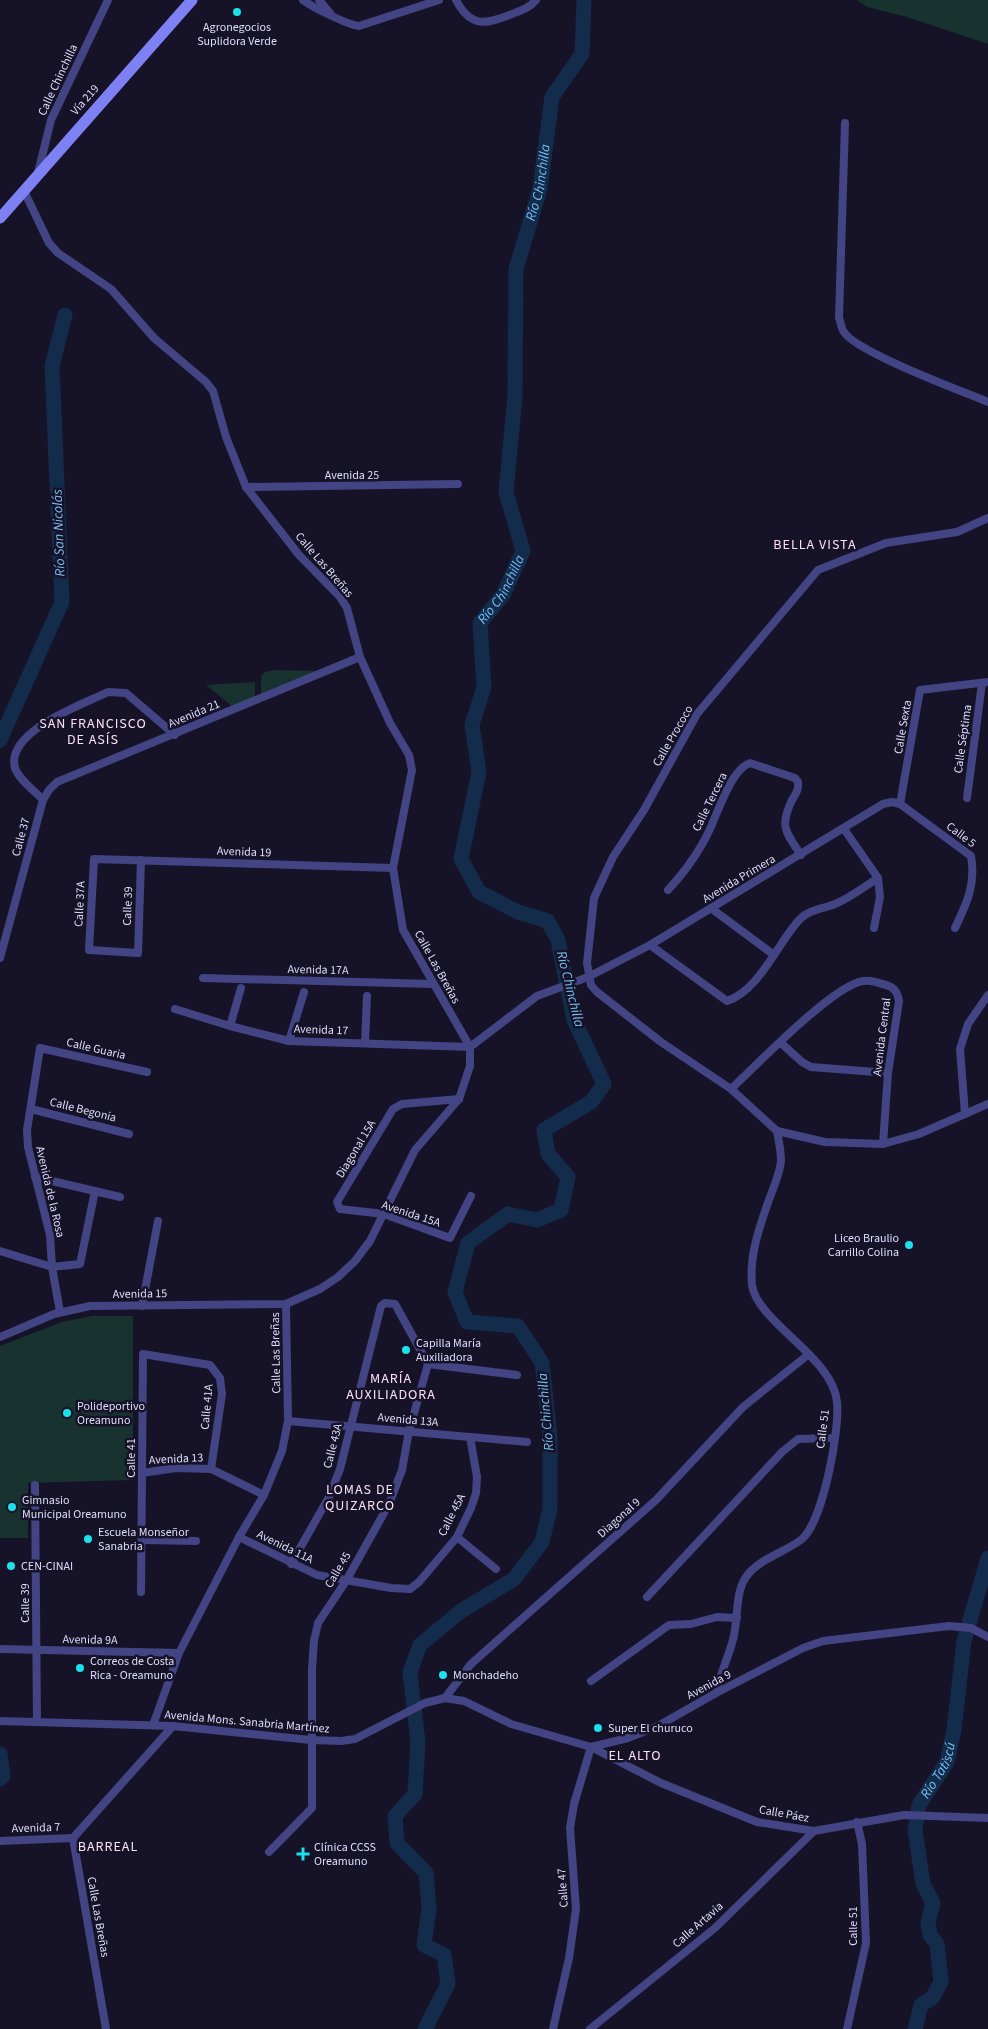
<svg xmlns="http://www.w3.org/2000/svg" width="988" height="2029" font-family="'Source Sans 3',sans-serif">
<style>
.green{fill:#17322f}
.lines{fill:none;stroke-linecap:round;stroke-linejoin:round}
.river{stroke:#142c4b;stroke-width:15}
.street{stroke:#434483;stroke-width:8}
.secondary{stroke:#7e81f3;stroke-width:11}
.poi-dot{fill:#1ce1ea;stroke:#161328;stroke-width:2}
.labels{text-anchor:middle;dominant-baseline:central;stroke-width:5;stroke-linejoin:round;paint-order:stroke}
.poi-label{font-size:12px;fill:#dfdefc;stroke:#161328;text-anchor:start}
.street-label{font-size:12px;fill:#dfdefc;stroke:#161328}
.water-label{font-size:14px;font-style:italic;fill:#76bff2;stroke:#161328}
.neighbourhood-label{font-size:14px;letter-spacing:1px;fill:#fce0f3;stroke:#161328}
</style>
<rect width="100%" height="100%" fill="#161328"/>
<!-- green -->
<g class="green">
<path d="M857,0h131v44l-81,-27 -40,-10z"/>
<path d="M274,670l48,1 -61,25v-20l4,-4z"/>
<path d="M255,682v16l-22,9 -27,-22z"/>
<path d="M92,1316h41v164l-105,3v55h-28v-192l62,-24z"/>
</g>
<g class="lines">
<!-- river -->
<g class="river">
<path d="M0,740l62,-138 -10,-236 13,-51"/>
<path d="M0,1754l3,22 -3,3"/>
<path id="s1" d="M425,2029l23,-45 -4,-29 -20,-10 5,-36 -3,-36 -29,-30 -2,-27 20,-22 3,-52 -8,-70 10,-27 41,-34 53,-32 28,-37 8,-33v-73l-8,-73 -24,-37 -51,-4 -12,-30 13,-49 40,-29 29,6 24,-10 7,-33 -20,-23 -4,-24 47,-28 13,-18 -30,-64 -16,-80 -10,-19 -30,-9 -39,-20 -18,-33 18,-87 -7,-47 12,-38 -4,-64 23,-28 20,-44 -17,-59 9,-96 1,-127 24,-80 12,-92 30,-43 2,-54"/>
<path id="s2" d="M915,2029l6,-24 11,-7 9,-16 -4,-38 -7,-9 -2,-13 5,-19 -10,-19 -8,-54 4,-25 28,-43 7,-32 10,-89 24,-83"/>
</g>
<!-- street -->
<g class="street">
<path d="M303,0c9,7 45,25 56,26l80,-26"/>
<path d="M319,0l11,13"/>
<path d="M456,0c15,29 31,24 56,14 10,-4 17,-6 24,-14"/>
<path d="M845,123l-6,195c2,4 2,11 5,14 12,20 118,59 144,70"/>
<path d="M38,173l13,-53 57,-120"/>
<path d="M246,487l212,-3"/>
<path d="M988,518l-31,14 -71,11 -68,27 -121,144 -53,96 -31,47 -19,41 -7,65 4,22 6,7 64,50 70,47 46,42 48,11 58,2 36,-10 69,-30"/>
<path d="M967,798l15,-115"/>
<path d="M43,800c-8,-9 -24,-20 -28,-32 -10,-37 69,-64 93,-76l18,1 49,42"/>
<path d="M900,804l20,-114 68,-8"/>
<path d="M844,829l34,49 2,19 -6,31"/>
<path d="M141,860l-3,93 -49,-3 5,-91c100,3 199,6 299,9"/>
<path d="M668,890c14,-15 26,-31 36,-49 12,-20 25,-71 46,-78l45,15 3,4c1,7 -2,12 -6,18 -13,27 -6,32 9,55"/>
<path d="M712,909l62,46"/>
<path d="M650,945l77,56c33,-11 51,-59 73,-82 10,-10 23,-10 35,-15 15,-6 29,-17 43,-26"/>
<path d="M0,958l43,-158 6,-10 8,-8 303,-125"/>
<path d="M203,978l230,6"/>
<path d="M175,1009l55,17 59,15 181,6"/>
<path d="M230,1026l11,-38"/>
<path d="M289,1041l15,-49"/>
<path d="M365,1043l2,-47"/>
<path d="M781,1043l21,19 9,5 77,6"/>
<path d="M470,1047l67,-51 51,-19 62,-32 233,-141 9,-2 8,2 71,52c5,28 -4,47 -16,72"/>
<path d="M731,1089c26,-24 101,-103 132,-108 6,-1 14,1 19,3 11,2 15,6 17,17l-11,72 -5,71"/>
<path d="M459,1099l-57,5 -9,5 -56,93 3,7 44,5 66,24 21,-42"/>
<path d="M31,1109l98,25"/>
<path d="M965,1114l-5,-65 8,-25 20,-29"/>
<path d="M35,1177l85,20"/>
<path d="M0,1251l52,16 28,-3 15,-73"/>
<path d="M142,1306l16,-85"/>
<path d="M60,1312l-8,-45 -2,-32 -22,-88 -1,-17 13,-82 107,24"/>
<path d="M0,1337l54,-23 36,-8 196,-2 34,-15 18,-12 17,-16 15,-20 45,-91 44,-51 11,-33v-19l-67,-117 -10,-62 19,-98 -3,-15 -19,-32 -30,-66 -13,-49 -7,-11 -41,-42 -53,-68 -20,-50 -13,-46 -7,-9 -52,-44 -43,-49 -53,-36 -9,-10 -25,-52"/>
<path d="M428,1364l89,11"/>
<path d="M288,1421l239,21"/>
<path d="M142,1473l34,-5 35,1 53,26"/>
<path d="M35,1485l2,236"/>
<path d="M239,1537l78,38 74,13 19,1 9,-7 38,-45 14,-29 5,-15 1,-16 -7,-40"/>
<path d="M457,1537l39,32"/>
<path d="M142,1540l54,1"/>
<path d="M141,1592l2,-238 67,11 10,13 2,16 -11,75"/>
<path d="M647,1597l135,-145 16,-13 36,-1"/>
<path d="M0,1649l179,4"/>
<path d="M591,1681l78,-56 22,-1 26,-7 20,1"/>
<path d="M716,1693c4,-18 11,-33 16,-50 7,-20 2,-49 14,-66 12,-18 40,-25 56,-38 21,-18 38,-109 35,-137 -4,-45 -80,-80 -85,-117 -3,-30 8,-60 18,-88 4,-11 10,-24 11,-36 0,-10 -2,-20 -4,-30"/>
<path d="M445,1698l26,-34 185,-164 87,-93 66,-53"/>
<path d="M0,1721l173,5 138,14 30,1 14,-2 70,-36 20,-5 19,3 47,23 80,23 37,-9 30,-12 58,-33 87,-45 20,-7 126,-15 22,2 17,9"/>
<path d="M153,1725l26,-72 60,-116 25,-42 18,-44 6,-30 -2,-117"/>
<path d="M591,1747l70,36 96,39 57,9 90,-16 84,3"/>
<path d="M73,1838l33,191"/>
<path d="M73,1838l100,-112"/>
<path d="M0,1841l73,-3"/>
<path d="M269,1852l43,-44v-139l2,-28 4,-18 28,-42 43,-77 13,-34 7,-39 19,-67 -33,-60 -10,-1 -4,3 -41,163 -11,28 -38,67"/>
<path d="M553,2029l16,-71 7,-49 -6,-81 4,-24 17,-57"/>
<path d="M590,2029l125,-101 99,-97"/>
<path d="M847,2029l19,-86 -4,-99 -5,-22"/>
</g>
<!-- secondary -->
<path class="secondary" d="M0,218l192,-218"/>
</g>
<!-- markers -->
<g class="poi-dot">
<circle cx="237" cy="12" r="5"/>
<circle cx="909" cy="1245" r="5"/>
<circle cx="406" cy="1350" r="5"/>
<circle cx="67" cy="1413" r="5"/>
<circle cx="12" cy="1507" r="5"/>
<circle cx="88" cy="1539" r="5"/>
<circle cx="11" cy="1566" r="5"/>
<circle cx="80" cy="1668" r="5"/>
<circle cx="443" cy="1675" r="5"/>
<circle cx="598" cy="1728" r="5"/>
<path d="M300.5 1846.5h5v5h5v5h-5v5h-5v-5h-5v-5h5z"/>
</g>
<g class="labels">
<!-- poi labels -->
<g class="poi-label">
<text x="237" y="27" text-anchor="middle">Agronegocios<tspan x="237" dy="14">Suplidora Verde</tspan></text>
<text x="899" y="1238" text-anchor="end">Liceo Braulio<tspan x="899" dy="14">Carrillo Colina</tspan></text>
<text x="416" y="1343">Capilla María<tspan x="416" dy="14">Auxiliadora</tspan></text>
<text x="77" y="1406">Polideportivo<tspan x="77" dy="14">Oreamuno</tspan></text>
<text x="22" y="1500">Gimnasio<tspan x="22" dy="14">Municipal Oreamuno</tspan></text>
<text x="98" y="1532">Escuela Monseñor<tspan x="98" dy="14">Sanabria</tspan></text>
<text x="21" y="1566">CEN-CINAI</text>
<text x="90" y="1661">Correos de Costa<tspan x="90" dy="14">Rica - Oreamuno</tspan></text>
<text x="453" y="1675">Monchadeho</text>
<text x="608" y="1728">Super El churuco</text>
<text x="314" y="1847">Clínica CCSS<tspan x="314" dy="14">Oreamuno</tspan></text>
</g>
<!-- street labels -->
<g class="street-label">
<text transform="translate(58 80) rotate(-65)">Calle Chinchilla</text>
<text transform="translate(85 100) rotate(-49)">Vía 219</text>
<text x="352" y="475">Avenida 25</text>
<text transform="translate(324 565) rotate(49)">Calle Las Breñas</text>
<text transform="translate(194 714) rotate(-23)">Avenida 21</text>
<text transform="translate(903 727) rotate(-80)">Calle Sexta</text>
<text transform="translate(673 736) rotate(-60)">Calle Prococo</text>
<text transform="translate(963 739) rotate(-82)">Calle Séptima</text>
<text transform="translate(710 802) rotate(-64)">Calle Tercera</text>
<text transform="translate(961 835) rotate(37)">Calle 5</text>
<text transform="translate(21 837) rotate(-75)">Calle 37</text>
<text transform="translate(244 852) rotate(2)">Avenida 19</text>
<text transform="translate(739 879) rotate(-31)">Avenida Primera</text>
<text transform="translate(80 904) rotate(-87)">Calle 37A</text>
<text transform="translate(128 906) rotate(-88)">Calle 39</text>
<text transform="translate(437 967) rotate(61)">Calle Las Breñas</text>
<text transform="translate(318 970) rotate(1)">Avenida 17A</text>
<text transform="translate(321 1030) rotate(2)">Avenida 17</text>
<text transform="translate(882 1037) rotate(-83)">Avenida Central</text>
<text transform="translate(96 1049) rotate(13)">Calle Guaria</text>
<text transform="translate(83 1110) rotate(14)">Calle Begonia</text>
<text transform="translate(356 1149) rotate(-59)">Diagonal 15A</text>
<text transform="translate(50 1192) rotate(77)">Avenida de la Rosa</text>
<text transform="translate(411 1214) rotate(18)">Avenida 15A</text>
<text transform="translate(140 1294) rotate(-1)">Avenida 15</text>
<text transform="translate(276 1353) rotate(-91)">Calle Las Breñas</text>
<text transform="translate(207 1407) rotate(-85)">Calle 41A</text>
<text transform="translate(408 1420) rotate(5)">Avenida 13A</text>
<text transform="translate(823 1429) rotate(-83)">Calle 51</text>
<text transform="translate(333 1446) rotate(-76)">Calle 43A</text>
<text transform="translate(131 1458) rotate(-90)">Calle 41</text>
<text transform="translate(176 1459) rotate(-3)">Avenida 13</text>
<text transform="translate(452 1515) rotate(-63)">Calle 45A</text>
<text transform="translate(619 1518) rotate(-42)">Diagonal 9</text>
<text transform="translate(285 1547) rotate(26)">Avenida 11A</text>
<text transform="translate(338 1570) rotate(-59)">Calle 45</text>
<text transform="translate(25 1603) rotate(-90)">Calle 39</text>
<text transform="translate(90 1640) rotate(1)">Avenida 9A</text>
<text transform="translate(709 1685) rotate(-28)">Avenida 9</text>
<text transform="translate(247 1722) rotate(5)">Avenida Mons. Sanabria Martínez</text>
<text transform="translate(784 1814) rotate(10)">Calle Páez</text>
<text transform="translate(36 1828) rotate(-2)">Avenida 7</text>
<text transform="translate(563 1888) rotate(-94)">Calle 47</text>
<text transform="translate(98 1917) rotate(80)">Calle Las Breñas</text>
<text transform="translate(698 1925) rotate(-41)">Calle Artavia</text>
<text transform="translate(853 1926) rotate(-90)">Calle 51</text>
</g>
<!-- water labels -->
<g class="water-label">
<text stroke="none"><textPath href="#s1" startOffset="2201">Río Chinchilla</textPath></text>
<text transform="translate(59 533) rotate(-92)">Río San Nicolás</text>
<text stroke="none"><textPath href="#s1" startOffset="1782">Río Chinchilla</textPath></text>
<text transform="translate(570 989) rotate(76)">Río Chinchilla</text>
<text transform="translate(546 1412) rotate(-95)">Río Chinchilla</text>
<text stroke="none"><textPath href="#s2" startOffset="280">Río Tatiscú</textPath></text>
</g>
<!-- neighbourhood labels -->
<g class="neighbourhood-label">
<text x="815" y="545">BELLA VISTA</text>
<text x="93" y="724">SAN FRANCISCO<tspan x="93" dy="16">DE ASÍS</tspan></text>
<text x="391" y="1379">MARÍA<tspan x="391" dy="16">AUXILIADORA</tspan></text>
<text x="360" y="1490">LOMAS DE<tspan x="360" dy="16">QUIZARCO</tspan></text>
<text x="635" y="1756">EL ALTO</text>
<text x="108" y="1847">BARREAL</text>
</g>
</g>
</svg>
